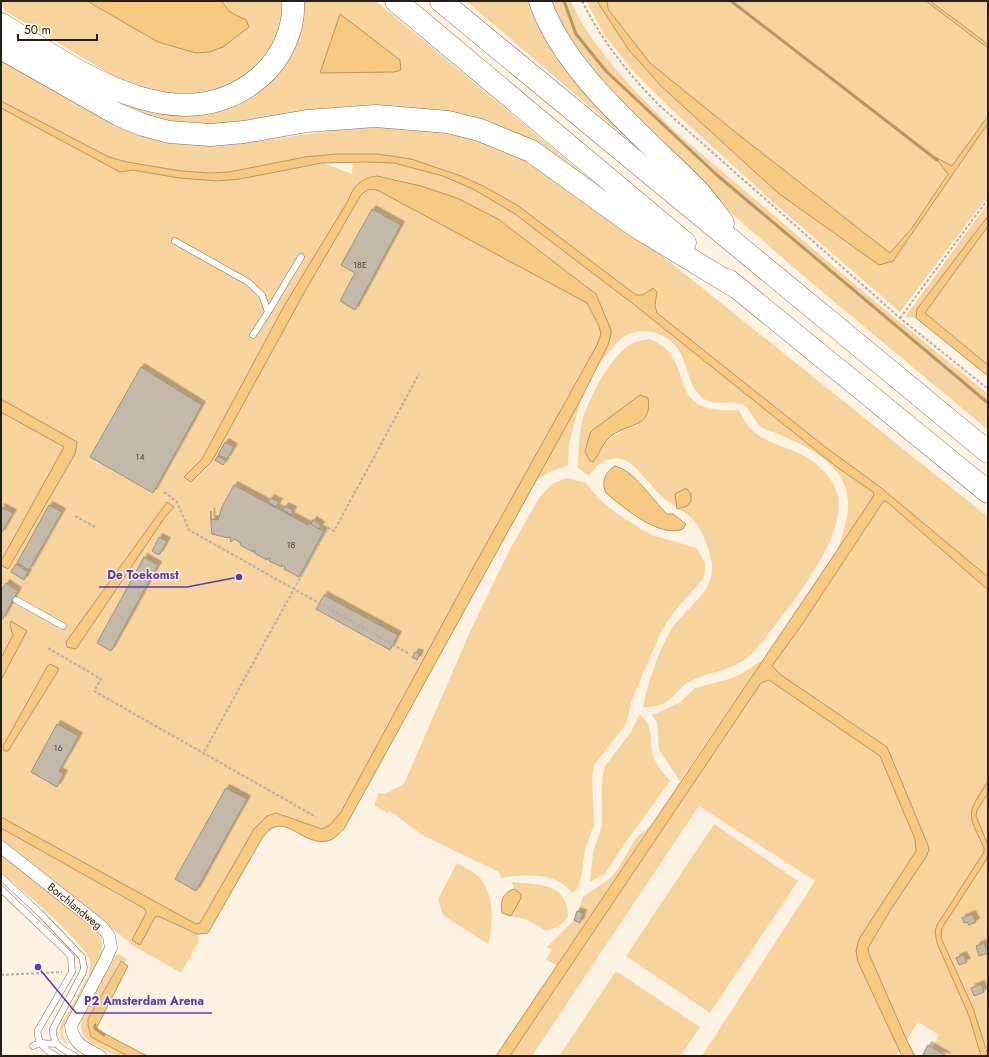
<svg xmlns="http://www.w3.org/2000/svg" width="989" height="1057" font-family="Jost,sans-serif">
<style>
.green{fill:#f7d39e;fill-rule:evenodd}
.water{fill:#f7c981;stroke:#b79662}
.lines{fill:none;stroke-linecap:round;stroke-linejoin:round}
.stream{stroke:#b79662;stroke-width:3}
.building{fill:#c3b9a9;stroke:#9a9081;filter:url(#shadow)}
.service-casing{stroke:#7a7162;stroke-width:7}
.minor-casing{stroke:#7a7162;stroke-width:13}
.motorway-casing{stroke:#7a7162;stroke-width:23}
.path{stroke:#b8afa2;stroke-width:2;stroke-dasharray:3 2;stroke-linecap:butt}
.service{stroke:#fff;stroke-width:6}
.minor{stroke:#fff;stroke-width:12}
.motorway{stroke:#fff;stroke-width:22}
.labels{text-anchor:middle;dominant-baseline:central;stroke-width:3;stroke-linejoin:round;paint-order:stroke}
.number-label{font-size:9px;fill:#4b463e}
.street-label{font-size:11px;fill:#231f1a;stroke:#fef3e3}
.leader{fill:none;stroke:#583cb4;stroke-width:1.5}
.callout-dot{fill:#583cb4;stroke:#fef3e3;stroke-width:1.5}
.callout-label{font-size:12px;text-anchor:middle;font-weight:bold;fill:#583cb4;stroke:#fef3e3;stroke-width:3;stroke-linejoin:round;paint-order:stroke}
</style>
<defs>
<filter id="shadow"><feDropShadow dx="3.5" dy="-3.5" stdDeviation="0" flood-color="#0004"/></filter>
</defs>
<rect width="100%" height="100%" fill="#fef3e3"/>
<!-- green -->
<g class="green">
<path d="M1,1h86l71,41 38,11 42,-38 -8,-3 -9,-11h63l-7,42 -15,21 -46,30 -34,3 -54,-12 -123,-74z"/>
<path d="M298,1h78l252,210 -145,-86 -297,5 -88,-33 71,12 95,-29z"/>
<path d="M466,1h68l144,181z"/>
<path d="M546,1h25c18,45 71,98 106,132l201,171 110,90v36l-187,-156 -94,-82 -127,-122z"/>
<path d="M586,1h14l8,8 -1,-8h319l62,47v148l-88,116 -127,-110 -103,-94 -37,-37 -30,-38z"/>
<path d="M930,1h58v44l-7,-6z"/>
<path d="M1,59l33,16 79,46 31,12 32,10 31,2 36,-2 94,-13 70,-6 30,3 65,21 40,21 68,45 378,303v539h-39l-17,-8 7,-13 -21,-13 -22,34h-194l113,-175 -116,-75 -167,250h-22l251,-373 8,-3 3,-14 29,-40 87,-133 -8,-6 -43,64c5,-15 10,-29 11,-44 3,-46 -52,-66 -86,-79 -8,-6 -11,-19 -19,-23 -12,-6 -28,2 -39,-6 -14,-10 -16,-29 -22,-43 -10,-22 -40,-33 -60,-18 -8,7 -15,17 -23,25l9,-18 3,-15 -15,-36 -12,-10 -86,-65 -41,-21 -54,-17 -26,-5 -12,3 15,6 208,111c17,17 20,22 18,47l-258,469c-4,5 -9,12 -14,17 -19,15 -43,-11 -62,-13l-11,8 -58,101 -10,2 -192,-107zM353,157l-1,17 -34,-13 -70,13h-15l96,-16zM651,289l6,5 -2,17 -7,5 -26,-20 7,-6 7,5h7z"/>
<path d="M988,203v13l-71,93 -1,9 -11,-1z"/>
<path d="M988,226v139l-63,-52z"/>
<path d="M650,339c51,22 9,76 89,71 3,6 6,13 11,18 15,16 38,18 56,29 14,8 28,22 32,39 9,46 -58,123 -85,157 -19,17 -36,17 -58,26 -23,9 -19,29 -52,28 5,-25 14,-52 26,-74 12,-22 43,-38 43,-64 1,-10 -8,-34 -14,-43 -7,-12 -22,-18 -32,-26 -11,-9 -29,-33 -39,-39 -15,-8 -31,3 -38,15l-11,-8c0,-15 1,-31 4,-46 6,-23 30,-70 53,-80 4,-2 10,-2 15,-3zM640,395l-2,30c-21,7 -34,14 -43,35l-7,-20 2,-7z"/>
<path d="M581,399l-12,45 -1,22c-15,3 -24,8 -35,18z"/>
<path d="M566,478l20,5 12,15 18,15 35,22 46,13 8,15v7l-2,9 -30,34 -12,19 -29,68 -6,24 -31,40 -3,12 2,48 -9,26 -4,29 -4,10 -5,4c-14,-21 -49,-19 -71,-15l-2,-6 -77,-37 -32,-24 -3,2 -13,-8 5,-12 6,1 19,-10 69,-159 36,-74 30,-53 13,-14z"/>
<path d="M764,659l-84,122 -21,-31 -2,-28 -5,-7 27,-12 16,-15 34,-9 12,-5z"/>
<path d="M639,715c17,11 9,27 15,43 3,8 10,16 16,23l-47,65 -18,28 -15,8 3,-30 9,-26v-47l3,-13 26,-34z"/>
<path d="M714,824l84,57 -88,132 -84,-57z"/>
<path d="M651,825l-94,141 -11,-7 6,-9 -5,-3 27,-27 9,-23 26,-18 9,-10 17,-30z"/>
<path d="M1,828l150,85 46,21 2,7 -18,32 -47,-27 -133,-107z"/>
<path d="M1,854l95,76c13,17 3,31 -5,47l-3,-1c2,-5 3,-10 2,-15 -7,-21 -70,-72 -89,-89z"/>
<path d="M457,863c8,4 17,9 23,15 14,16 14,47 8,66l-45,-29 -5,-16z"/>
<path d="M512,882c26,3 55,0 56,34l-6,8 -15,7 -22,-12 -14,-3 10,-18 -4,-8 -3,-1z"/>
<path d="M119,954l8,5 -3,4 -4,-2 -32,58v6l4,12 36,19c-14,0 -18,-3 -29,-9 -9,-4 -17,-9 -18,-20 -2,-12 28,-58 35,-72z"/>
<path d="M616,971l84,56 -19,29h-122z"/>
<path d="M87,978l2,1 -26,50v6l5,10 -7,-6 -1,-12z"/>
</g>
<!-- water -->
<g class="water">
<path d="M87,1h134l9,11 16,8 3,7 -26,20 -14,5 -13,1 -38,-11z"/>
<path d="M597,1h10l1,8 42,54 89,72 151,118 22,-25 36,-54 -13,-17 17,9 36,-50v7l-95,138 -14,4 -101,-72 -117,-107 -33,-37z"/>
<path d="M926,1h4l51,38 7,6v3z"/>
<path d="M340,14l60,46 1,10 -7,2 -74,1z"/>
<path d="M1,101l108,56 18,5 54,9 29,2 19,-1 76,-15 31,-3h41l34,5 50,17 22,10 34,19 119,90h7l10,-7 4,4 -2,13 2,8 167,133 56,41 108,90v13l-102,-89 -3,1 -82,124 -29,40 9,9 106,72 41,98 1,5 -3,7 -35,52 -23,39 1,6 39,89 7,13h-13l-44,-94 -2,-11 3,-12 57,-88 -1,-12 -35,-83 -111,-76 -8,3 -251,373h-14l373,-553 5,-8 -1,-3 -35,-24 -206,-165 -117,-89 -42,-25 -30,-13 -49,-13 -27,-1 -45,1 -82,16 -22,2 -39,-3 -46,-8 -13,2 -119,-64z"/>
<path d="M377,176l44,10 36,12 41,21 98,75 15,36v4l-3,11 -27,54 -237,430c-5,4 -10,11 -17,12 -28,5 -44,-35 -66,-1l-53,93 -11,1 -39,-18 -3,1 -15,28 -8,-5 14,-27 -1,-4 -144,-81v-11l195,107 4,-1 54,-94 13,-13 9,-3 46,16 8,-4 11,-13 128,-237 128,-230 4,-11 -2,-8 -12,-23 -208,-112c-7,-3 -12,-2 -18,4l-57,98 -92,168 -21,21 -7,-5 18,-18 82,-153 64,-105c5,-15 13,-23 29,-25z"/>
<path d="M988,216v10l-63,87 63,52v11l-72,-58 1,-9z"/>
<path d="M640,395l8,3c5,30 -20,25 -37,38 -9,7 -11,18 -18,26l-3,-1 -5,-9 5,-19 4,-4z"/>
<path d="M1,399l76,43 -2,12 -67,115 -7,-4v-4l63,-114 -63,-35z"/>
<path d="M615,466c19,4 38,35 52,48h6l13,10 -3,5c-23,10 -60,-22 -77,-36 -5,-11 -1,-21 9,-27z"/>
<path d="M684,489h3l4,5v7l-4,5 -10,3 -2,-15z"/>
<path d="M167,502l7,5 -9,10 -89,132 -9,-2 -1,-5z"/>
<path d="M11,621l16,10 -26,49v-22l12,-23 -3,-9z"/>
<path d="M50,664l8,4v3l-50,80h-4l-1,-5 44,-79z"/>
<path d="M988,781v12l-11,17 -1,6 12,29v12l-46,71 -1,10 32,70 15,47 -7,1 -12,-40 -32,-73 -2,-12 2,-6 47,-73v-4c-17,-37 -18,-32 4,-67z"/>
<path d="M514,889l7,5v4l-10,18 -9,-3c-2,-11 0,-20 12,-24z"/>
<path d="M121,961l7,5 -32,63 51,27h-19l-37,-19 -3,-12v-6z"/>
</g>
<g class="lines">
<!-- stream -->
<g class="stream">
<path d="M564,1l12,33 30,37 112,105 270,227"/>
<path d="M731,1l206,159"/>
<path d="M95,1025v3l9,7"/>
</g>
</g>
<!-- building -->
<g class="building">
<path d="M372,209l29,16 -46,85 -15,-9 15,-28 -14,-8z"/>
<path d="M141,367l61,38 -49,88 -63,-36z"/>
<path d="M225,442l9,5 -7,12 -9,-4z"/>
<path d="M218,456l8,5 -3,4 -8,-5z"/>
<path d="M234,485l74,40 1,-2 15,8 -25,46 -15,-8 1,-2 -4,-2 1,2 -13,-6 1,-2 -2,-1 -1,2 -13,-7 1,-2 -1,-1 -1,2 -13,-7 1,-2 -7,-4 -3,3 -1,-2 1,-2 -3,-1v1l-16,-4 -1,-10v-13v8l7,1 4,-13z"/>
<path d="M271,498l8,4 -3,5 -8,-5z"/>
<path d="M49,505l13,7 -33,58 -12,-7z"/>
<path d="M285,506l8,4 -2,5 -8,-5z"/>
<path d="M1,507l12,6 -12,21z"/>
<path d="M313,520l8,5 -2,4 -8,-5z"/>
<path d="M159,537l8,4 -8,14 -7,-4z"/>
<path d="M144,557l14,8 -47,86 -14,-8z"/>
<path d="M16,564l12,8 -4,8 -13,-8z"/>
<path d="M6,583l12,8 -16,29 -1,-29z"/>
<path d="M324,595l74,40 -8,15 -74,-41z"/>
<path d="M415,652l5,2 -3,6 -5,-3z"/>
<path d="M57,724l22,12 -20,35 5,3 -7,13 -26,-15z"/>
<path d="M226,788l21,11 -51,92 -21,-12z"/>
<path d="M577,911l6,2 -3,10 -6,-3z"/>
<path d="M972,914l4,8 -7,3 -2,-3 -3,1 -2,-5z"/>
<path d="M984,943l4,10 -9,3 -3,-10z"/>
<path d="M963,955l4,7 -8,3 -3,-7z"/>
<path d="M981,984l3,8 -10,4 -3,-8z"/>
<path d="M928,1045l19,11h-25z"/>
</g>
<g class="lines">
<defs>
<g id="service">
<path d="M175,241l73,41 14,13 6,17 33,-55"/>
<path d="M253,335l15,-23"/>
<path d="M16,600l47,26"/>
<path d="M1,877l39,36 42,44 2,10 -1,5 -30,57c-1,16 10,21 22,27"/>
<path d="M1,889l65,62 5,6 1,15 -34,58c-2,12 8,21 18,26"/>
<path d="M33,1046l7,-3 16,1"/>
</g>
<path id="minor" d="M1,847l101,80 7,9 2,12 -6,13 -34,65c2,18 15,23 29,30"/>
<g id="motorway">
<path d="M396,1l289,242"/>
<path d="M441,1l547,451"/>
<path d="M540,1c24,71 101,133 152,184 12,11 21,25 31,38"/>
<path d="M1,24c74,45 177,123 259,53 21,-18 35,-48 33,-76"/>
<path d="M1,48l118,67 24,10 26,7 42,3 33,-3 63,-11 69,-5 72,6 32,8 51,21 103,74 105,64"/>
<path d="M728,280l260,212"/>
</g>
</defs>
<!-- service casing -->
<use href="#service" class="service-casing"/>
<!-- minor casing -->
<use href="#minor" class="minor-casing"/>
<!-- motorway casing -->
<use href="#motorway" class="motorway-casing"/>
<!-- path -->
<g class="path">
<path d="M582,1c20,40 47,74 79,106l239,211 88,71"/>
<path d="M900,318l88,-119"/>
<path d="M164,492l13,10 12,28 105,59 -90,163"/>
<path d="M75,516l20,11"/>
<path d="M48,648l53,31 -7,12 222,126"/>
<path d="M408,653l-114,-64 34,-61 6,3 85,-157"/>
<path d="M1,975l61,-3"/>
</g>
<!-- service -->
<use href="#service" class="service"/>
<!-- minor -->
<use href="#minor" class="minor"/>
<!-- motorway -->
<use href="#motorway" class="motorway"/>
</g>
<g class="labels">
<!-- number labels -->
<g class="number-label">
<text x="360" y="264">18E</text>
<text x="140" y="456">14</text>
<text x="291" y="544">18</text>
<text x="58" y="747">16</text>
</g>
<!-- street labels -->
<g class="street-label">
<text transform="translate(75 906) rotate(39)">Borchlandweg</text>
</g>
</g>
<!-- callouts -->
<path class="leader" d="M239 577L187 587H99M38 967L76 1013H212"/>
<g class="callout-dot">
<circle cx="239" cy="577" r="4"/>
<circle cx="38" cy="967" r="4"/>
</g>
<g class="callout-label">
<text x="143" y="579">De Toekomst</text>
<text x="144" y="1005">P2 Amsterdam Arena</text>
</g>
<!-- border -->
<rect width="989" height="1057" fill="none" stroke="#231f1a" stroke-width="4"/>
<!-- scale -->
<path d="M18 34v6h79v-6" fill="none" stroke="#231f1a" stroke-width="2"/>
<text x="24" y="34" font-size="12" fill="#231f1a" stroke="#fef3e3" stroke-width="3" paint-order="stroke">50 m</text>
</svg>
